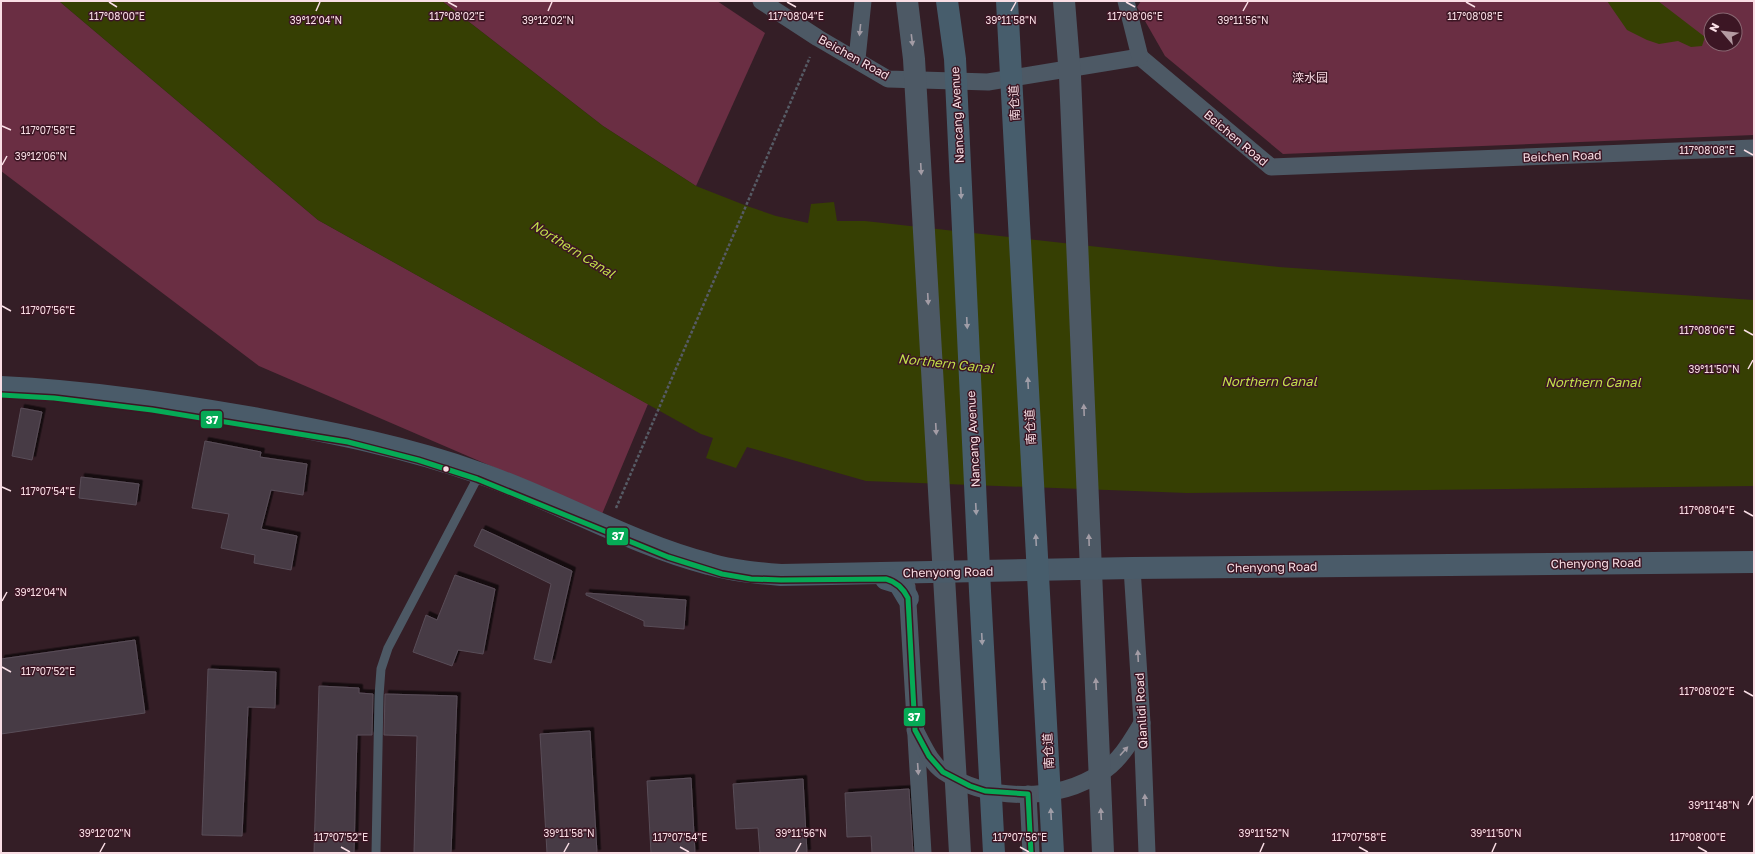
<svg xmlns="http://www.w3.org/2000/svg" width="1755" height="854" font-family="'Golos Text','Noto Sans SC',sans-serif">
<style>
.green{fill:#6a2e43;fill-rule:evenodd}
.water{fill:#363f03}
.building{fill:#473b45;stroke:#594d58;filter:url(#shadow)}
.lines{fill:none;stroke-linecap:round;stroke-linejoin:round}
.path{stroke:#565b65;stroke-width:2.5;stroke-dasharray:3 2;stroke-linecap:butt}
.service{stroke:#4d5965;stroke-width:9}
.minor{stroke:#4d5965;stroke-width:17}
.tertiary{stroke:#4d5965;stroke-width:22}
.secondary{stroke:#4a5b69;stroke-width:22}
.trunk{stroke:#475d6c;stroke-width:22}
.bus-1-casing{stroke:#3c1624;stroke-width:8}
.bus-1{stroke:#06aa56;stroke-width:5}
.oneway{fill:#a39ca5}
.oneway2{fill:#a09ea8}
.ticks{fill:none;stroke:#f9dee5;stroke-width:1.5}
.bus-dot{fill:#f9dee5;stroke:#3c1624;stroke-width:1.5}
.labels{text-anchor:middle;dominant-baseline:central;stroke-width:3;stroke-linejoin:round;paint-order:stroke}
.street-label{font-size:12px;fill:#f9dee5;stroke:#3c1624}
.park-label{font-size:12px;fill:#f7d9e1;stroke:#3c1624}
.water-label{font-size:13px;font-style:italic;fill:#c1df4a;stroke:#3c1624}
.ticks-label{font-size:10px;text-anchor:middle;fill:#f9dee5;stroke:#3c1624;stroke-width:3;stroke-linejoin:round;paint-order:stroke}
.line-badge{stroke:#3c1624;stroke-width:1.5}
.badge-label{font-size:11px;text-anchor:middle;font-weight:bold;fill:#fff}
</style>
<defs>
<filter id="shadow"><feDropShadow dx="3.5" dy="-3.5" stdDeviation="0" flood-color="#0009"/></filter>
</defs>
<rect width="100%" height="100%" fill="#341e26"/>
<!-- green -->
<g class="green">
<path d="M1,1h58l259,219 330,184 -46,110 -343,-148 -258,-195z"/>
<path d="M442,1h275l48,32 -69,153 -93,-60z"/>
<path d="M1141,1h613v134l-471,19 -118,-98 -28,-49zM1711,20h24v24h-24z"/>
</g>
<!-- water -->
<g class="water">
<path d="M59,1h383l161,125 93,60 51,20 29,10 32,7 3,-19 23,-2 3,19h28l414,46 475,33v186l-567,7 -321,-12 -119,-34 -11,21 -30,-10 7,-20 -12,-4 -383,-214z"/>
<path d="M1607,1h51l47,36 -3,9 -11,1 -13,-6 -19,3 -12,-4 -20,-10z"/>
</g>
<!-- building -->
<g class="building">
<path d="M21,408l21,4 -10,48 -20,-4z"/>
<path d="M205,441l56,11 -1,5 47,7 -4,31 -32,-5 -10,39 36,7 -6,34 -37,-7 1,-8 -34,-7 8,-34 -37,-6z"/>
<path d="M81,477l58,7 -3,21 -57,-7z"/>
<path d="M482,529l90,42 -21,92 -17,-4 17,-75 -77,-38z"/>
<path d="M455,575l40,14 -12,65 -25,-4 -6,16 -39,-14 13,-37 11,5z"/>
<path d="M586,593l100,7 -2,29 -40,-3v-5l-58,-26z"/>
<path d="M135,640l10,73 -144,21v-75z"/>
<path d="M208,669l68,3 -1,36 -27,-1 -6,129 -40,-1z"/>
<path d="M319,686l40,2v5l14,1 -1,41h-15l-3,118h-40z"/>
<path d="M385,694l72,2 -6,157h-37l3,-117 -33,-1z"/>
<path d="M590,731l7,122h-50l-7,-119z"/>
<path d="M691,778l4,75h-44l-4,-72z"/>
<path d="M803,779l4,74h-47l-2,-25 -22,1 -3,-45z"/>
<path d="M909,789l4,64h-41l-1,-17 -24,1 -2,-44z"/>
</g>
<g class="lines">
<!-- path -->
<path class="path" d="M616,508l194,-451"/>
<!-- service -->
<path class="service" d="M376,853l3,-157 2,-27 7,-21 92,-175"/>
<!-- minor -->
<g class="minor">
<path d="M761,1l57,37 70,41 100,3 152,-25 131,110 483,-19"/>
<path d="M1126,1l14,56"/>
<path d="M857,59l6,-58"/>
<path d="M1132,568l10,155 5,130"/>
<path d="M907,586l16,267"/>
<path d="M915,730c8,14 15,33 29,42 44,30 114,30 158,0 18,-11 29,-31 40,-49"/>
<path d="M1028,794l3,59"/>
</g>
<!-- tertiary -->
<g class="tertiary">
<path d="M907,1l7,58 46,794"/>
<path d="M1064,1l6,75 33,777"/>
</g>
<!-- secondary -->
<g class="secondary">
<path d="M1,387c87,4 172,17 258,32 74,14 148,28 220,54 78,27 150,70 230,91 24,7 48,9 72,11l351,-7 622,-6"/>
<path d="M886,579l13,4 9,15"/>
</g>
<!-- trunk -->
<g class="trunk">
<path d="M947,1l8,58 25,532 14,262"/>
<path d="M1007,1l46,852"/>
</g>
<defs>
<path id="bus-1" d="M1,395l53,3 98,12 196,32 70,18 59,19 191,78 54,17 29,5 30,1 105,-1c11,3 17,9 22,19l7,132 14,26 14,16 27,14 15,5 43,3 3,59"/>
</defs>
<!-- bus-1 casing -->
<use href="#bus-1" class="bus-1-casing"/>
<!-- bus-1 -->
<use href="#bus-1" class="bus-1"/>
</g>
<!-- one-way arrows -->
<defs><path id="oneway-solid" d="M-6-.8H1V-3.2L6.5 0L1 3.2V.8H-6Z"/></defs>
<g class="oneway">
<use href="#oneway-solid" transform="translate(860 30) rotate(96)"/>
<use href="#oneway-solid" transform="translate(912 40) rotate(83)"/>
<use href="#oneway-solid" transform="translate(921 169) rotate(87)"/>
<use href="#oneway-solid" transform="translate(928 299) rotate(87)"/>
<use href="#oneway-solid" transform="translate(1084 410) rotate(-92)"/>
<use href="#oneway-solid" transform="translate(936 429) rotate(87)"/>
<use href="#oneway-solid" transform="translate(1089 540) rotate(-92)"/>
<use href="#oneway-solid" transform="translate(1138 656) rotate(-93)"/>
<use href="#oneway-solid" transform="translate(1096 684) rotate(-93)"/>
<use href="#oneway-solid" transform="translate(1124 751) rotate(-48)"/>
<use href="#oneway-solid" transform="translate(918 769) rotate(86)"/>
<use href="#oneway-solid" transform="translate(1145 800) rotate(-92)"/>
<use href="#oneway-solid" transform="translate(1101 814) rotate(-93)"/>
</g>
<g class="oneway2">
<use href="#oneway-solid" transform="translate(961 193) rotate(87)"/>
<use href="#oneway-solid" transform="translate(967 323) rotate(87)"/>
<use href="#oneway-solid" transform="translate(1028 383) rotate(-93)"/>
<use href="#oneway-solid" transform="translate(976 509) rotate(87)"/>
<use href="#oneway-solid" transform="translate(1036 540) rotate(-93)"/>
<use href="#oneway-solid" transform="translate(982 639) rotate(87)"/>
<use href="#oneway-solid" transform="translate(1044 684) rotate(-93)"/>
<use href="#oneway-solid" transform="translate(1051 814) rotate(-93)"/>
</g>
<!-- ticks -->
<path class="ticks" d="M109,2l8,5M448,2l9,5M787,2l9,5M1126,2l9,5M1466,2l9,5M316,11l4,-9M548,11l4,-9M1011,11l5,-9M1243,11l5,-9M2,126l9,4M1744,150l9,5M2,165l5,-9M2,306l9,5M1744,330l9,5M1748,369l5,-9M2,487l9,4M1744,511l9,5M2,601l5,-9M2,667l9,5M1744,691l9,5M1748,805l5,-9M341,847l9,5M680,847l9,5M1020,847l9,5M1359,847l9,5M1698,847l9,5M100,852l5,-9M564,852l5,-9M796,852l5,-9M1260,852l4,-9M1492,852l4,-9"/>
<!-- markers -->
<circle class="bus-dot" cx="446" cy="469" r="3.5"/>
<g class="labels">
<!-- street labels -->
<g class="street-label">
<text transform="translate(854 57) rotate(29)">Beichen Road</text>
<text transform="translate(1014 103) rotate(-93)">南仓道</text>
<text transform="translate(957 115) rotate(-93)">Nancang Avenue</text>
<text transform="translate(1236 138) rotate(40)">Beichen Road</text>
<text transform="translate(1562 156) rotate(-2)">Beichen Road</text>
<text transform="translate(1030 427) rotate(-93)">南仓道</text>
<text transform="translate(973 439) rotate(-93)">Nancang Avenue</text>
<text transform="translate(1596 563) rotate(-1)">Chenyong Road</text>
<text transform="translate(1272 567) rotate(-1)">Chenyong Road</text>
<text transform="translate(948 572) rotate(-1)">Chenyong Road</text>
<text transform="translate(1141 711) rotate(-93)">Qianlidi Road</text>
<text transform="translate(1048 751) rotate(-93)">南仓道</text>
</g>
<!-- park labels -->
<g class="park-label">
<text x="1310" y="77">滦水园</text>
</g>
<!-- water labels -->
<g class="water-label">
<text transform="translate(573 249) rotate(32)">Northern Canal</text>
<text transform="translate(946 363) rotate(6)">Northern Canal</text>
<text x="1269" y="381">Northern Canal</text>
<text x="1593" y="382">Northern Canal</text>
</g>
</g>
<g class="ticks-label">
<text x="117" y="20">117°08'00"E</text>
<text x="457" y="20">117°08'02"E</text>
<text x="796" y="20">117°08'04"E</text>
<text x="1135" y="20">117°08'06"E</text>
<text x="1475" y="20">117°08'08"E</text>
<text x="316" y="24">39°12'04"N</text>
<text x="548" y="24">39°12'02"N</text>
<text x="1011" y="24">39°11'58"N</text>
<text x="1243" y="24">39°11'56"N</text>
<text x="48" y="134">117°07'58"E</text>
<text x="1707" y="154">117°08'08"E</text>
<text x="41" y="160">39°12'06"N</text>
<text x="48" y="314">117°07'56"E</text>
<text x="1707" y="334">117°08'06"E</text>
<text x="1714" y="373">39°11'50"N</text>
<text x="48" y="495">117°07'54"E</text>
<text x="1707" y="514">117°08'04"E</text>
<text x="41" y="596">39°12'04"N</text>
<text x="48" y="675">117°07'52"E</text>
<text x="1707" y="695">117°08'02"E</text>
<text x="1714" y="809">39°11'48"N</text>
<text x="105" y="837">39°12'02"N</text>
<text x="569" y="837">39°11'58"N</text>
<text x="801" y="837">39°11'56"N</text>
<text x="1264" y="837">39°11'52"N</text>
<text x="1496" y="837">39°11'50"N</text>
<text x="341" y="841">117°07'52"E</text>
<text x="680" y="841">117°07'54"E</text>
<text x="1020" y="841">117°07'56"E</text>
<text x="1359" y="841">117°07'58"E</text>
<text x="1698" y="841">117°08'00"E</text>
</g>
<g class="line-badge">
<rect x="200" y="410" width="23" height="19" rx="4" fill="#06aa56"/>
<rect x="606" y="527" width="23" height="19" rx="4" fill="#06aa56"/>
<rect x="903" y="707" width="23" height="20" rx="4" fill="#06aa56"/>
</g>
<g class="badge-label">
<text x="212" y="424">37</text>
<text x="618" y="540">37</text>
<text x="914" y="721">37</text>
</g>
<!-- border -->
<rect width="1755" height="854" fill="none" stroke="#f9dee5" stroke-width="4"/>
<!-- north arrow -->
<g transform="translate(1723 32) rotate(298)"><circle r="19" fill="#3c1624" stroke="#886671"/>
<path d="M0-3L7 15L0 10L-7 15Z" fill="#b49ba2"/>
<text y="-6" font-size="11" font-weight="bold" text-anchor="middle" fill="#f9dee5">N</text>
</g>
</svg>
